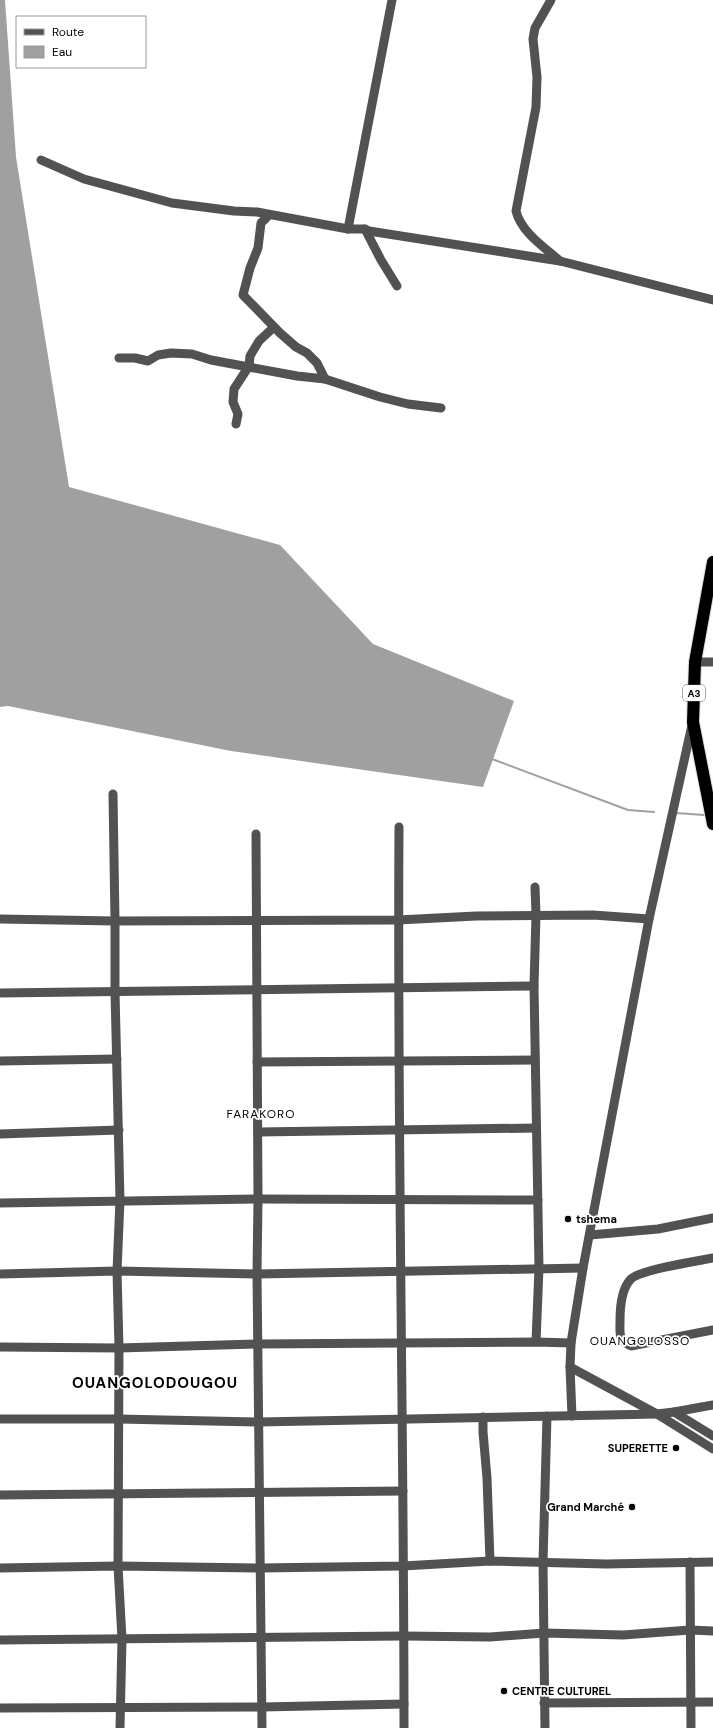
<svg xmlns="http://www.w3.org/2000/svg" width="713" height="1728" font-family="'DM Sans',sans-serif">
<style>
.water{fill:#a0a0a0}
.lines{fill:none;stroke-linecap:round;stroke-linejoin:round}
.stream{stroke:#a0a0a0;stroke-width:2}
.highway-casing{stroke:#dbdbdb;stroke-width:14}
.minor{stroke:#525252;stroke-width:9}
.highway{stroke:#000;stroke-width:12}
.poi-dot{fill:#000;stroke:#fff;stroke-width:1.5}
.labels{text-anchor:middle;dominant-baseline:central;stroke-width:3.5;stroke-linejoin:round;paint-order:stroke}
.shield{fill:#fff;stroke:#4c4c4c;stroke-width:1}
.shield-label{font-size:10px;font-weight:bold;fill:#000}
.poi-label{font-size:11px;font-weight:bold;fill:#000;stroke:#fff;text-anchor:start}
.neighbourhood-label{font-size:12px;letter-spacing:1px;fill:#000;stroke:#fff}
.district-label{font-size:15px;font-weight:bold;letter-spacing:1px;fill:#000;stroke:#fff}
</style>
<rect width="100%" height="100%" fill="#fff"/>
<!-- water -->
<path class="water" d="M0,0h5l11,157 53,330 211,58 93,99 141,57 -31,86 -252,-36 -223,-45 -8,1z"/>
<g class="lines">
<!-- stream -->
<g class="stream">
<path d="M492,759l136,51 26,2"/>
<path d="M676,813l28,2"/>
</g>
<defs>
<path id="highway" d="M713,562l-18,100 -2,60 20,102"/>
</defs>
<!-- highway casing -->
<use href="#highway" class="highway-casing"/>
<!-- minor -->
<g class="minor">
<path d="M551,0l-16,28 -2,11 4,38 -1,30 -20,104c5,21 28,36 44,50"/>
<path d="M41,160l43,19 88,24 62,8 23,1 91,17h17l4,2 191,30 153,39"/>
<path d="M269,215l-8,8 -3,25 -8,20 -7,27 37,38 16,14 11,6 10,10 8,16"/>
<path d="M348,229l44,-229"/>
<path d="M365,229l16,31 16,26"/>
<path d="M119,358h16l13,3 10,-6 13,-2 21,1 19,6 86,16 28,3 55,18 28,7 33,4"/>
<path d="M236,424l2,-10 -5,-12 1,-13 15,-23 1,-10 9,-15 15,-14"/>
<path d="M695,662h18"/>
<path d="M113,794l2,127v71l5,208 -3,71 2,77 -1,218 4,73 -2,89"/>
<path d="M399,827c-2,300 5,601 5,901"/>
<path d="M256,834l2,365 -1,75 5,454"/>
<path d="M535,887l1,28 -2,71 5,282 -3,74"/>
<path d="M0,919l115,2 283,-1 78,-4 117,-1 56,4"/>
<path d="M0,993l534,-7"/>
<path d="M0,1061l117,-2"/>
<path d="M257,1062l278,-2"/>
<path d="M258,1132l278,-4"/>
<path d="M0,1134l119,-4"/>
<path d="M0,1203l258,-4 280,1"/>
<path d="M590,1235l68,-6 55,-11"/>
<path d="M713,1258c-15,3 -76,12 -83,22 -9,10 -10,28 -10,41 0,13 -2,19 11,25l82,-16"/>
<path d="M0,1274l117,-3 140,3 326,-6"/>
<path d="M0,1347l119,1 139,-4 278,-2 35,1"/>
<path d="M570,1367l87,47 56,35"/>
<path d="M674,1412l39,24"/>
<path d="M572,1416l-2,-49 1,-24 12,-75 66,-349 43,-194"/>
<path d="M483,1417v15l4,46 3,83"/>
<path d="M0,1419h119l140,3 398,-8 17,-2 39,-7"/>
<path d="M0,1495l403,-4"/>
<path d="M690,1562l1,166"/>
<path d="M0,1568l118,-2 142,2 143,-2 87,-5 116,3 107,-2"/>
<path d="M0,1640l402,-4 88,1 54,-4 79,2 67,-5 23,1"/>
<path d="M544,1703l169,-1"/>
<path d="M0,1708l262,-1 142,-3"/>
<path d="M545,1728l-2,-166 4,-146"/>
</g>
<!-- highway -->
<use href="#highway" class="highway"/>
</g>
<!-- markers -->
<g class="poi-dot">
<circle cx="568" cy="1219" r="4"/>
<circle cx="676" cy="1448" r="4"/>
<circle cx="632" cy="1507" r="4"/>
<circle cx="504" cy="1691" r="4"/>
</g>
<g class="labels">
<!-- shield labels -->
<rect class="shield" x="683" y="685" width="22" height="16" rx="3"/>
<g class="shield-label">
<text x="694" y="693">A3</text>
</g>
<!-- poi labels -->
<g class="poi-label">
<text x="576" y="1219">tshema</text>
<text x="668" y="1448" text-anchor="end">SUPERETTE</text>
<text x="624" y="1507" text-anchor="end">Grand Marché</text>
<text x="512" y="1691">CENTRE CULTUREL</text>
</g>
<!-- neighbourhood labels -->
<g class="neighbourhood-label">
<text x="261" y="1114">FARAKORO</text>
<text x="640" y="1341">OUANGOLOSSO</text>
</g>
<!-- district labels -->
<g class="district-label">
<text x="155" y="1383">OUANGOLODOUGOU</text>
</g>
</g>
<!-- legend -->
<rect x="16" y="16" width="130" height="52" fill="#ffffff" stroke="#999999"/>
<rect x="24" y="29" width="20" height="6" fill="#525252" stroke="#999999"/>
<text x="52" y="36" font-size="12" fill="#000000">Route</text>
<rect x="24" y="46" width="20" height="12" fill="#a0a0a0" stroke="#999999"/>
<text x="52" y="56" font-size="12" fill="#000000">Eau</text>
</svg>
